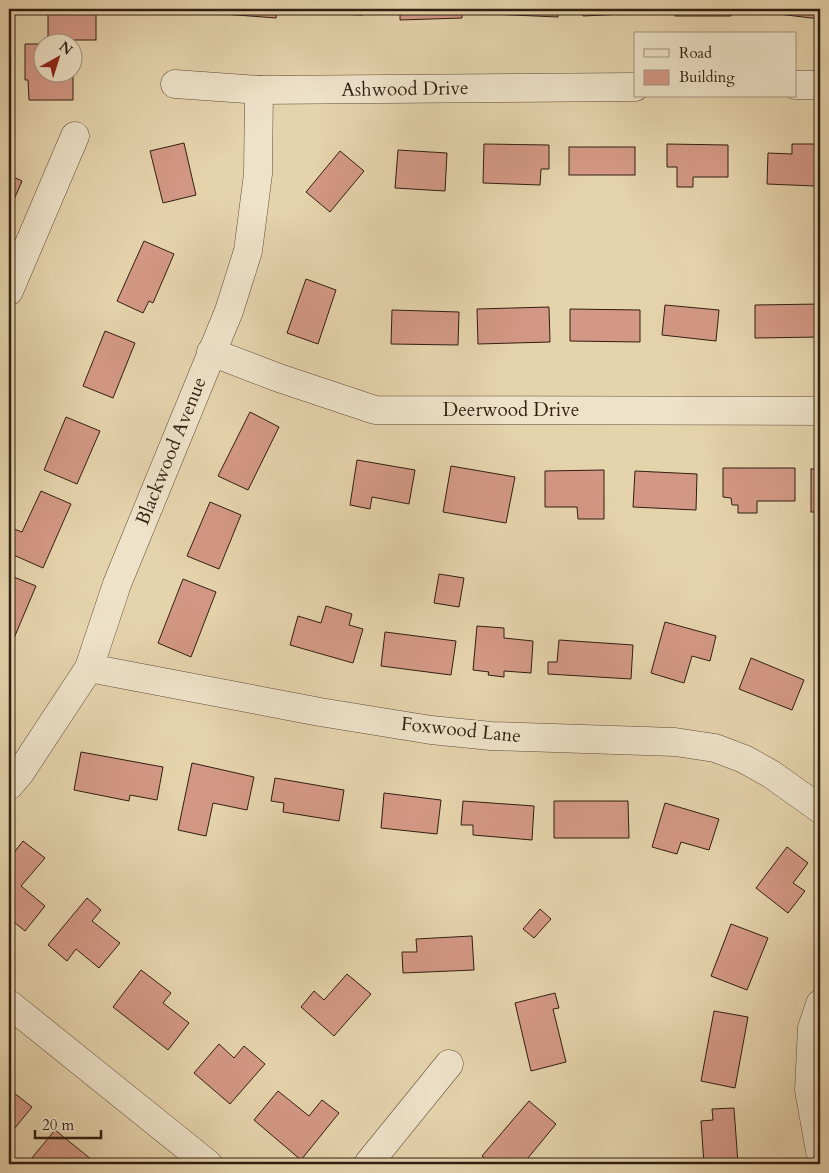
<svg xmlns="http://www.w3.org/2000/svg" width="829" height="1173" font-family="Cardo,serif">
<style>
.building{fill:#d39885;stroke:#301e10}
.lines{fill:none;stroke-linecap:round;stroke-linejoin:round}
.minor-casing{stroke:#5d4b37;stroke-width:29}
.minor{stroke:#eee2c9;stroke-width:28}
.labels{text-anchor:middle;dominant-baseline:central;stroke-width:4;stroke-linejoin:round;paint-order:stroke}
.street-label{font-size:19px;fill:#301e10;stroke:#eee2c9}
</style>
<rect width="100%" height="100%" fill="#e5d3ac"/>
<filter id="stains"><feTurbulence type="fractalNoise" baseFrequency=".004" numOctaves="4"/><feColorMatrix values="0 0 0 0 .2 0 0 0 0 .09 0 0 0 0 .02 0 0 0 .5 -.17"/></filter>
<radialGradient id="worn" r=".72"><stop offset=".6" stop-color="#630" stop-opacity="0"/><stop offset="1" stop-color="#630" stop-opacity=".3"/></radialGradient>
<!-- building -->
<g class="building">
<path d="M9,9h19l1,4 -20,1z"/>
<rect x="48" y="9" width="48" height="31"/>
<path d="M224,9h53l-1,9 -53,-4z"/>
<path d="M302,9h61v6l-61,-2z"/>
<path d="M400,9h62v9l-62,2z"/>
<path d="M490,9h68v8l-68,-3z"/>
<path d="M583,9h63v4l-63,3z"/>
<path d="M675,9h55l1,7h-56z"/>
<path d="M778,9h42v10l-42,-5z"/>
<path d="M25,44h17v28h30l1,-28v56h-44l-1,-20h-3z"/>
<path d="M184,143l12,52 -33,8 -13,-52z"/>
<path d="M484,144l65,1v24h-8l-1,16 -57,-2z"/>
<path d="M667,144l61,1v32h-35v10h-16v-20h-10z"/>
<path d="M792,144h24l-1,22h5v16h-5v4l-48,-2 1,-31 24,1z"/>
<rect x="569" y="147" width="66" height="28"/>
<path d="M398,150l49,3 -2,38 -50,-3z"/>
<path d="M340,151l24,20 -34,41 -24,-20z"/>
<path d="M9,175l13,6 -13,30z"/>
<path d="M144,241l30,13 -21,49 -4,-2 -6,12 -26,-12z"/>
<path d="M306,279l30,11 -18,54 -31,-11z"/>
<path d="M820,304v33l-65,1v-33z"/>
<path d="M665,305l54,5 -3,31 -54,-6z"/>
<path d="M549,307l1,35 -72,2 -1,-35z"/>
<path d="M570,309l70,1v32l-70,-1z"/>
<path d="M392,310l67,2 -1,33 -67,-1z"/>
<path d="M105,331l30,12 -22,55 -30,-12z"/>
<path d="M250,412l29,15 -31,63 -30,-14z"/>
<path d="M66,417l34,14 -23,53 -33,-14z"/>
<path d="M357,460l58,10 -6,34 -37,-7 -2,12 -20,-4z"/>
<path d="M451,466l64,11 -9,46 -63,-11z"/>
<path d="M723,468h72v33h-38v12h-19v-8h-6l-1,-7 -8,-1z"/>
<rect x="811" y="469" width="9" height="43"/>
<path d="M604,470v49h-26l-1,-12h-32v-36z"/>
<path d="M635,471l62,3 -1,36 -63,-3z"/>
<path d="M41,491l30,13 -28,64 -34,-15v-11l5,-13 8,3z"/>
<path d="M210,502l31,13 -22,54 -32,-13z"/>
<path d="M439,574l25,4 -5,29 -25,-4z"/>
<path d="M9,575l27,11 -27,64z"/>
<path d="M183,579l33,13 -25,65 -33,-14z"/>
<path d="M326,606l26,8 -3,11 14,4 -10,34 -63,-18 8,-29 23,7z"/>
<path d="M665,622l51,14 -6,25 -18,-5 -8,27 -33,-10z"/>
<path d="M477,626l27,2v10l29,3 -2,32 -27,-2v6l-16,-2 1,-3 -16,-2z"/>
<path d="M385,632l71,9 -5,34 -70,-9z"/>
<path d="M559,640l74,5 -2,34 -83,-5v-12h9z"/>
<path d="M751,658l53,22 -12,30 -53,-21z"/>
<path d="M81,752l82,15 -6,33 -27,-5 -1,6 -55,-11z"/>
<path d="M192,763l62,14 -7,33 -34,-7 -7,33 -28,-6z"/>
<path d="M275,778l69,12 -5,31 -56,-9 1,-9 -13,-2z"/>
<path d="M384,793l57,7 -4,34 -56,-6z"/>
<path d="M463,801l71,5 -2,34 -59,-5v-10h-12z"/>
<path d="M554,801h74l1,37h-75z"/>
<path d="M665,803l54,16 -10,31 -28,-8 -4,12 -25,-7z"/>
<path d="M23,841l22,17 -24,28 24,20 -20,25 -16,-13v-59z"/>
<path d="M787,847l21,16 -15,20 12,8 -17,22 -32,-25z"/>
<path d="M87,898l14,12 -9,11 28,22 -21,25 -23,-19 -9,12 -19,-16z"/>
<path d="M540,909l11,10 -17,19 -11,-9z"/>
<path d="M731,924l37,14 -21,52 -36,-14z"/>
<path d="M472,936l2,34 -71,3 -1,-21h15l-1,-13z"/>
<path d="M141,970l30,23 -8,10 26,20 -21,27 -55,-43z"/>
<path d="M347,974l24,20 -37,42 -33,-29 13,-16 10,9z"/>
<path d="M555,993l4,15 -6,1 13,53 -35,9 -16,-68z"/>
<path d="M714,1011l34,6 -13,71 -34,-7z"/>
<path d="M219,1044l15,14 10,-12 21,18 -35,40 -36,-31z"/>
<path d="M9,1089l23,18 -22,27 -1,-1z"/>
<path d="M278,1091l31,25 13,-16 17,13 -38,47 -47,-40z"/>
<path d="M529,1101l27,23 -33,40h-31l-10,-8z"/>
<path d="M734,1108l4,56h-34l-3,-43 12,-1 -1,-11z"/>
<path d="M55,1130l42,34h-60l-6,-5z"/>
</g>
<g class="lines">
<defs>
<g id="minor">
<path d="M175,84l84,6 376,-3"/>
<path d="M795,85h25"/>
<path d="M9,291l66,-155"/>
<path d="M211,352l68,26 96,32 445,1"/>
<path d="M89,668l231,44 111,18 60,6 184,6 40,6 29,11 27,15 49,35"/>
<path d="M9,786l11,-13 69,-105 28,-84 112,-273 19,-60 10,-77 1,-84"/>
<path d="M9,1004l199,160"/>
<path d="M820,1004l-8,24 -3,62 11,61"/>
<path d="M368,1164l81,-100"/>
</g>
</defs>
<!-- minor casing -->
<use href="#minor" class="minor-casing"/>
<!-- minor -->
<use href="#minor" class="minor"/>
</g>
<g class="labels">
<!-- street labels -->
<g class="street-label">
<text transform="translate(405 89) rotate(-1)">Ashwood Drive</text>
<text x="511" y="410">Deerwood Drive</text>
<text transform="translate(171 451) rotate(-68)">Blackwood Avenue</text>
<text transform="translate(461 730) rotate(6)">Foxwood Lane</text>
</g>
</g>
<!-- margin -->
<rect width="829" height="1173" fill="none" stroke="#e5d3ac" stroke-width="30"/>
<rect x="10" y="10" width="809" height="1153" fill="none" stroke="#301e10" stroke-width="2.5"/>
<rect x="15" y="15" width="799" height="1143" fill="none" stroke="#301e10"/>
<!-- legend -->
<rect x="634" y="32" width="162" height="65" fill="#eee2c9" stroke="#a2947f"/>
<rect x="644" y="49" width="25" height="8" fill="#eee2c9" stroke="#a2947f"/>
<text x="679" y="58" font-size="15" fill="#301e10">Road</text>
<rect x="644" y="70" width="25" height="15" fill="#d39885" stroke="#a2947f"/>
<text x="679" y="82" font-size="15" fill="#301e10">Building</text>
<!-- north arrow -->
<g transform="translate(58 58) rotate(39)"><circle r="24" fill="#eee2c9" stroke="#a2947f"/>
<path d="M0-4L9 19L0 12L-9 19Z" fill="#8f2418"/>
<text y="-8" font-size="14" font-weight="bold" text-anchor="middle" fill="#301e10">N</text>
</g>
<!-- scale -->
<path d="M35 1130v8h66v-8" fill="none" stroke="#301e10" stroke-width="2.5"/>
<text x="42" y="1130" font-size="15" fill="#301e10" stroke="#eee2c9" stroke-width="4" paint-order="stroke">20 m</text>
<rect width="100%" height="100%" filter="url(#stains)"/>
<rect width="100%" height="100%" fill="url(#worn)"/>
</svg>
